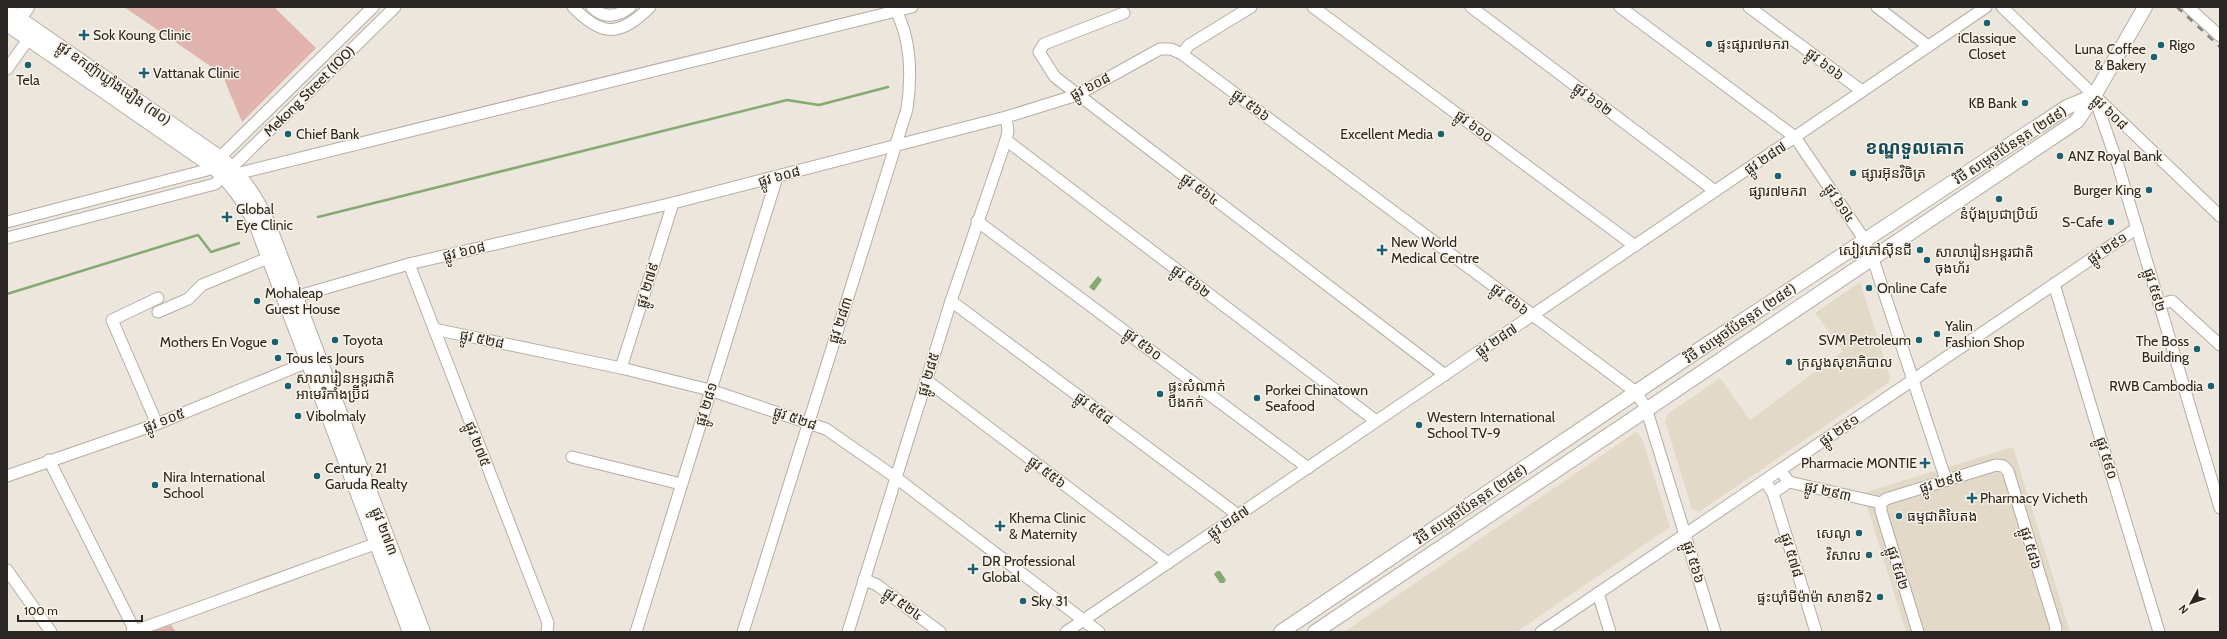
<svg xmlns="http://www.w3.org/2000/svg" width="2227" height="639" font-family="Cabin,'Noto Sans Khmer',sans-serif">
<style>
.built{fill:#e3d9c9}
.green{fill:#e1b3ae}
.water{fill:#86a973}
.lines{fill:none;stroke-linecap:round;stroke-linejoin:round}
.stream{stroke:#86a973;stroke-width:2.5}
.minor-casing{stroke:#b4aea4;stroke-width:13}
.major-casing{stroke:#b4aea4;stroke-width:16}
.minor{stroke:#fff;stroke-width:11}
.major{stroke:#fff;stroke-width:14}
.rail{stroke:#87827c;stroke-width:2.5;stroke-dasharray:7 7;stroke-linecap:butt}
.poi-dot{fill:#1a6071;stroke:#faf4e9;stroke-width:1.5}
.labels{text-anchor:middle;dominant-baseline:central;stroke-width:3;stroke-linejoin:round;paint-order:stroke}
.poi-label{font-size:14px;fill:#292623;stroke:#faf4e9;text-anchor:start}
.street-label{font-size:14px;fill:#292623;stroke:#faf4e9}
.district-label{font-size:18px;font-weight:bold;fill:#124a57;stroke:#faf4e9}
</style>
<rect width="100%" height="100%" fill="#ede6dc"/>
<!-- built -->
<g class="built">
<path d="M1860,282l30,95 -2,6 -189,129 -7,-3 -27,-88 3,-7 52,-36 30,42 93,-69 -28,-38z"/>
<path d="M1636,432l6,6 28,89 -154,105h-172z"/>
<path d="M2013,447l57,185h-164l-43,-139z"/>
</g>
<!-- green -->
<g class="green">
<path d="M124,7h150l42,41 -74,74 -20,-48z"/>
<path d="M171,625l5,7h-26z"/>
</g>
<!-- water -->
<g class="water">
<path d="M1098,276l4,4 -8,11 -5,-4z"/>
<path d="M1217,571h3l6,9 -2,3h-4l-6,-9z"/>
</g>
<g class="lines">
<!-- stream -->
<g class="stream">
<path d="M318,217l469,-117 32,5 69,-18"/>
<path d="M7,294l191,-59 13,17 28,-9"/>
</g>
<defs>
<g id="minor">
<path d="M573,7c30,31 47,29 77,0"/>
<path d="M592,7c11,12 26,10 38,0"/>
<path d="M1313,7l322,239"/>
<path d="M1471,7l244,184"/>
<path d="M1620,7l175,130 65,96 12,23 74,224"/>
<path d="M1749,7l113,84"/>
<path d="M1877,7l51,39"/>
<path d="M2002,7l218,209"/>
<path d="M2188,7l32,29"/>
<path d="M1124,13l-80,31 -5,8 16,25 390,298"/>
<path d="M1182,54l7,-9 62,-38"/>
<path d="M7,69l25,-35"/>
<path d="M2094,96l24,69 102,343"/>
<path d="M1006,140l370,281"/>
<path d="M240,175l4,-3 668,-165"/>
<path d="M977,221l331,247"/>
<path d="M7,222l200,-52 166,-163"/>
<path d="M7,238l208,-54 180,-177"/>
<path d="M409,264l139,359 -1,9"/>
<path d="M2054,284l105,348"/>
<path d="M288,299l121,-35 264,-61 333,-86 71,-22 83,-46h11l11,5 454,338 10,16 69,224"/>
<path d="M951,301l287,214"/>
<path d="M2159,304l13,-3 48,44"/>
<path d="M158,312l30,-13 14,-14 66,-27"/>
<path d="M434,329l187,39 89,22 116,39 69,48 204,155"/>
<path d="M621,368l52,-165"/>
<path d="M926,380l242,183"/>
<path d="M157,424l-45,-104 46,-22"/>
<path d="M572,457l109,27"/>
<path d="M49,460l86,171"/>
<path d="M1780,470l9,12 92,21"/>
<path d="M7,476l150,-52 158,-65"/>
<path d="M1765,481l8,12 43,139"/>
<path d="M1773,493l16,-11"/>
<path d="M1881,503l5,-4 110,-34 7,1 5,5 48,157 -1,4"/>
<path d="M1881,503v8l37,121"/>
<path d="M7,570l44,62"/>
<path d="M864,579l13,6 63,47"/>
<path d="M1598,593l12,39"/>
<path d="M132,632l251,-91"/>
<path d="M636,632l141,-455"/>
<path d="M743,632l164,-523c5,-34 5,-70 -13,-102"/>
<path d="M848,632l103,-331 55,-161 2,-9 -2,-14"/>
<path d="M1066,632l920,-625"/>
<path d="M1541,632l596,-404"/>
</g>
<g id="major">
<path d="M7,10l212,147c24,20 38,41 50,69l154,406"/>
<path d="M7,24l205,142c21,18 34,37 46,63l152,403"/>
<path d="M14,26l13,-19"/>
<path d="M1281,632l425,-287 361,-238 27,-11"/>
<path d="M1315,632l762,-511 17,-25 51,-89"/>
</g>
</defs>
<!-- minor casing -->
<use href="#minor" class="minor-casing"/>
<!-- major casing -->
<use href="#major" class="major-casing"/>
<!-- minor -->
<use href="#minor" class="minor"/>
<!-- major -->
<use href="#major" class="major"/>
<!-- rail -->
<path class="rail" d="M2177,7l43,40"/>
</g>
<!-- markers -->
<g class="poi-dot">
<circle cx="1987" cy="23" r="4"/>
<path d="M82 29h4v4h4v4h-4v4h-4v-4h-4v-4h4z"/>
<circle cx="1709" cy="44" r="4"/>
<circle cx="2161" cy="45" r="4"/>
<circle cx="2154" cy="57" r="4"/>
<circle cx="28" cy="65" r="4"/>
<path d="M142 67h4v4h4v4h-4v4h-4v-4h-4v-4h4z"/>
<circle cx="2025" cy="103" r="4"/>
<circle cx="288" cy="134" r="4"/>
<circle cx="1441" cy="134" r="4"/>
<circle cx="2060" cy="156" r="4"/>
<circle cx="1853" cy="173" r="4"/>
<circle cx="1778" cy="176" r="4"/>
<circle cx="2149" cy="190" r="4"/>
<circle cx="1999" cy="199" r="4"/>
<path d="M225 211h4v4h4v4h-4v4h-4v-4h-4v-4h4z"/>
<circle cx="2111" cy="222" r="4"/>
<path d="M1380 244h4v4h4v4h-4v4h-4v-4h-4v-4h4z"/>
<circle cx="1920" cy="250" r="4"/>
<circle cx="1927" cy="260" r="4"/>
<circle cx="1869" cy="288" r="4"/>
<circle cx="257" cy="301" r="4"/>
<circle cx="1937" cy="334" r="4"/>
<circle cx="335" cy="340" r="4"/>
<circle cx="1919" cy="340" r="4"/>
<circle cx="275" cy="342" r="4"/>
<circle cx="2197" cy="349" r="4"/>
<circle cx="278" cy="358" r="4"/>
<circle cx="1789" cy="362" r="4"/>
<circle cx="288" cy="386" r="4"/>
<circle cx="2211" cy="386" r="4"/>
<circle cx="1160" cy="394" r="4"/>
<circle cx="1257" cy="398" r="4"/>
<circle cx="298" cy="416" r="4"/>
<circle cx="1419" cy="425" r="4"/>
<path d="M1923 457h4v4h4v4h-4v4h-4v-4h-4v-4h4z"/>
<circle cx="317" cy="476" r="4"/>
<circle cx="155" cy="485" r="4"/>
<path d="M1970 492h4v4h4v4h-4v4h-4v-4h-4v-4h4z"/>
<circle cx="1899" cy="516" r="4"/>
<path d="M998 520h4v4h4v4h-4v4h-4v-4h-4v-4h4z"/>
<circle cx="1859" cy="533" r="4"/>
<circle cx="1869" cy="555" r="4"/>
<path d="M971 563h4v4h4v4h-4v4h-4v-4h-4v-4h4z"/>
<circle cx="1880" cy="597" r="4"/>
<circle cx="1023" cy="601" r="4"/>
</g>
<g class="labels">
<!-- poi labels -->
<g class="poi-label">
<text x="93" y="35">Sok Koung Clinic</text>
<text x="1987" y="38" text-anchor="middle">iClassique<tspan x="1987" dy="16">Closet</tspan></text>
<text x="1717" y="44">ផ្ទះផ្សារ៧មករា</text>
<text x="2169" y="45">Rigo</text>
<text x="2146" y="49" text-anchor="end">Luna Coffee<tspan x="2146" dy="16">&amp; Bakery</tspan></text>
<text x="153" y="73">Vattanak Clinic</text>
<text x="28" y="80" text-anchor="middle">Tela</text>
<text x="2017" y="103" text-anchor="end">KB Bank</text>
<text x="296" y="134">Chief Bank</text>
<text x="1433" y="134" text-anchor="end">Excellent Media</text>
<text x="2068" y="156">ANZ Royal Bank</text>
<text x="1861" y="173">ផ្សារអ៊ុនវិចិត្រ</text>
<text x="2141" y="190" text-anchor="end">Burger King</text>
<text x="1778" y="191" text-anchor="middle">ផ្សារ៧មករា</text>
<text x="236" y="209">Global<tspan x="236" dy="16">Eye Clinic</tspan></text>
<text x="1999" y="214" text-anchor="middle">នំបុ័ងប្រជាប្រិយ៍</text>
<text x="2103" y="222" text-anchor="end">S-Cafe</text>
<text x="1391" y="242">New World<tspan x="1391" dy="16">Medical Centre</tspan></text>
<text x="1912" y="250" text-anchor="end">សៀវភៅស៊ីនជី</text>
<text x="1935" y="252">សាលារៀនអន្តរជាតិ<tspan x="1935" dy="16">ចុងហ័រ</tspan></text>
<text x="1877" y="288">Online Cafe</text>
<text x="265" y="293">Mohaleap<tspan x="265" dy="16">Guest House</tspan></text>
<text x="1945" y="326">Yalin<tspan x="1945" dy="16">Fashion Shop</tspan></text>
<text x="343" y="340">Toyota</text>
<text x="1911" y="340" text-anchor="end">SVM Petroleum</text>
<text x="2189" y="341" text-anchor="end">The Boss<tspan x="2189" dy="16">Building</tspan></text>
<text x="267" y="342" text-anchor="end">Mothers En Vogue</text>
<text x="286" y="358">Tous les Jours</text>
<text x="1797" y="362">ក្រសួងសុខាភិបាល</text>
<text x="296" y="378">សាលារៀនអន្តរជាតិ<tspan x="296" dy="16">អាមេរិកាំងប្រ៊ីជ</tspan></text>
<text x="1168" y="386">ផ្ទះសំណាក់<tspan x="1168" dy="16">បឹងកក់</tspan></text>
<text x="2203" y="386" text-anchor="end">RWB Cambodia</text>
<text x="1265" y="390">Porkei Chinatown<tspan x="1265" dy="16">Seafood</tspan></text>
<text x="306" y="416">Vibolmaly</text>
<text x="1427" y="417">Western International<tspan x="1427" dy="16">School TV-9</tspan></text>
<text x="1917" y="463" text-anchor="end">Pharmacie MONTIE</text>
<text x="325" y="468">Century 21<tspan x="325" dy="16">Garuda Realty</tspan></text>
<text x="163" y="477">Nira International<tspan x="163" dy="16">School</tspan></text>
<text x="1980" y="498">Pharmacy Vicheth</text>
<text x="1907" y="516">ធម្មជាតិបៃតង</text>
<text x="1009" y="518">Khema Clinic<tspan x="1009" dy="16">&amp; Maternity</tspan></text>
<text x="1851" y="533" text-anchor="end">សេណូ</text>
<text x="1861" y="555" text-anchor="end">វិសាល</text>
<text x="982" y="561">DR Professional<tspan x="982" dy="16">Global</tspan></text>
<text x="1872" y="597" text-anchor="end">ផ្ទះយ៉ាំមីម៉ាម៉ា សាខាទី2</text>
<text x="1031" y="601">Sky 31</text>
</g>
<!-- street labels -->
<g class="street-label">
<text transform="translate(1825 64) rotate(37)">ផ្លូវ ៦១៦</text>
<text transform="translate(114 83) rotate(35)">ផ្លូវ ឧកញ៉ាឃ្លាំងមឿង (៧០)</text>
<text transform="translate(1090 86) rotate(-27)">ផ្លូវ ៦០៨</text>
<text transform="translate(309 91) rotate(-45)">Mekong Street (100)</text>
<text transform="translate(1593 99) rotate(37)">ផ្លូវ ៦១២</text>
<text transform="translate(1251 105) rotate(37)">ផ្លូវ ៥៦៦</text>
<text transform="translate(2110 112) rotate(44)">ផ្លូវ ៦០៨</text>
<text transform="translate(1474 126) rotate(37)">ផ្លូវ ៦១០</text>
<text transform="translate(2010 145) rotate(-33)">វិថី សម្តេចប៉ែននុត (២៨៩)</text>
<text transform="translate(1765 158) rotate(-34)">ផ្លូវ ២៨៧</text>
<text transform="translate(779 176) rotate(-15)">ផ្លូវ ៦០៨</text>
<text transform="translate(1200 189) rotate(37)">ផ្លូវ ៥៦៤</text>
<text transform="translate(1840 203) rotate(56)">ផ្លូវ ៦១៤</text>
<text transform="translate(2107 248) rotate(-34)">ផ្លូវ ២៩១</text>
<text transform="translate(464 251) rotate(-13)">ផ្លូវ ៦០៨</text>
<text transform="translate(1191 281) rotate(37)">ផ្លូវ ៥៦២</text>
<text transform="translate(647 285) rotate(-73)">ផ្លូវ ២៧៩</text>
<text transform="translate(2155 290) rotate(73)">ផ្លូវ ៥៩២</text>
<text transform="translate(1510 299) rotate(37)">ផ្លូវ ៥៦៦</text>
<text transform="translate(840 320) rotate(-72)">ផ្លូវ ២៨៣</text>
<text transform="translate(1740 323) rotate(-34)">វិថី សម្តេចប៉ែននុត (២៨៩)</text>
<text transform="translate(482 339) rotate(12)">ផ្លូវ ៥២៨</text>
<text transform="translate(1496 340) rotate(-34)">ផ្លូវ ២៨៧</text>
<text transform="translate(1143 344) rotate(37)">ផ្លូវ ៥៦០</text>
<text transform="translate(928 374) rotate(-73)">ផ្លូវ ២៨៥</text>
<text transform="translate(706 404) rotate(-73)">ផ្លូវ ២៨១</text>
<text transform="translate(1094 408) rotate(37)">ផ្លូវ ៥៥៨</text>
<text transform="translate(795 418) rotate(19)">ផ្លូវ ៥២៨</text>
<text transform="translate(164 420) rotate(-21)">ផ្លូវ ១០៥</text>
<text transform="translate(1839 430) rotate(-34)">ផ្លូវ ២៩១</text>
<text transform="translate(478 444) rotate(69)">ផ្លូវ ២៧៥</text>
<text transform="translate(2107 458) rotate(73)">ផ្លូវ ៥៩០</text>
<text transform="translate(1047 472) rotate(37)">ផ្លូវ ៥៥៦</text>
<text transform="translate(1941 482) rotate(-17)">ផ្លូវ ២៩៥</text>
<text transform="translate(1828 491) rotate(13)">ផ្លូវ ២៩៣</text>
<text transform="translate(1471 504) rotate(-34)">វិថី សម្តេចប៉ែននុត (២៨៩)</text>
<text transform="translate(1228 522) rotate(-34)">ផ្លូវ ២៨៧</text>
<text transform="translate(385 531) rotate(69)">ផ្លូវ ២៧៣</text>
<text transform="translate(2031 548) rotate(73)">ផ្លូវ ៥៨៦</text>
<text transform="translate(1792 555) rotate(73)">ផ្លូវ ៥៧៨</text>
<text transform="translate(1694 562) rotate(73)">ផ្លូវ ៥៦៦</text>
<text transform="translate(1898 568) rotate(73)">ផ្លូវ ៥៨២</text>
<text transform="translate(903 604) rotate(36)">ផ្លូវ ៥២៤</text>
</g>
<!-- district labels -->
<g class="district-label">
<text x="1915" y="148">ខណ្ឌទួលគោក</text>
</g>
</g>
<!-- border -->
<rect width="2227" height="639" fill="none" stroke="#292623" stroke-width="16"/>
<!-- north arrow -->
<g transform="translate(2191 603) rotate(230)" stroke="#faf4e9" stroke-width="3" paint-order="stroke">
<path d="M0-3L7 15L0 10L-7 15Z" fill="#292623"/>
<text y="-6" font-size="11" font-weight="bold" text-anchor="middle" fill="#292623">N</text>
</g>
<!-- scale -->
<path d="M18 615v6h124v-6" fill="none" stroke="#292623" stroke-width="2"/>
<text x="24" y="615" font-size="12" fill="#292623" stroke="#faf4e9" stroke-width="3" paint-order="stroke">100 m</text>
</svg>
